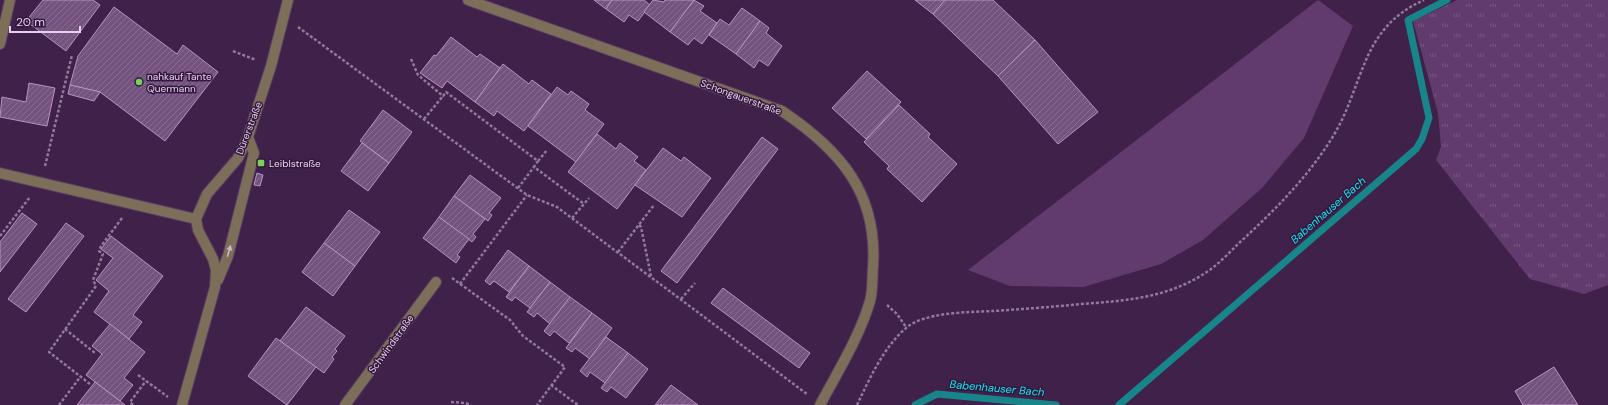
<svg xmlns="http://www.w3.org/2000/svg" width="1608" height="405" font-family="'DM Sans',sans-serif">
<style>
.grass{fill:url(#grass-tufts)}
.pitch{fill:#623b6e}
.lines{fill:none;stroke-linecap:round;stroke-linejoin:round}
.stream{stroke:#178589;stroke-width:7}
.building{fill:url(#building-hatch);stroke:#b792c2}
.minor-casing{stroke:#5a3d63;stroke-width:12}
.path{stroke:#927999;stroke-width:2.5;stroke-dasharray:3 2;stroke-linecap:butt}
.minor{stroke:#7c6e59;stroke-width:10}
.oneway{fill:#cab8c6}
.poi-dot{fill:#79d157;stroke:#35173e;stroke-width:1.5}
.labels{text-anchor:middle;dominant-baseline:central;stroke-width:3;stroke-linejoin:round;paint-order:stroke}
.poi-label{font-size:10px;fill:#e4d1ea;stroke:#35173e;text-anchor:start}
.street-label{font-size:10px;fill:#e4d1ea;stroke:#35173e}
.water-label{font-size:11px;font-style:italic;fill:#0deaf0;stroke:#35173e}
</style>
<defs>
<pattern id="grass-tufts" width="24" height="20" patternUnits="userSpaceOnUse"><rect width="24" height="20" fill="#623b6e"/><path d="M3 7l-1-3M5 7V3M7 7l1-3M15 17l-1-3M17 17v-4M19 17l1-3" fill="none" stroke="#785683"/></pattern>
<pattern id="building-hatch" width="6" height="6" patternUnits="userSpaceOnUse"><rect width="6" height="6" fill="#75537f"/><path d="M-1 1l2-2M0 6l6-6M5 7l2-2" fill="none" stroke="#886b91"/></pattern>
</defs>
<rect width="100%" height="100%" fill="#402149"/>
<!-- grass -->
<path class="grass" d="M1457,0h151v285l-24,9 -54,-15 -94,-119 5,-13 -3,-34 -25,-92z"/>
<!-- pitch -->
<path class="pitch" d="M1318,0l35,26 -49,112 -42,50 -59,52 -42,24 -78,23 -73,-1 -42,-16z"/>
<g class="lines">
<!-- stream -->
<g class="stream">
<path d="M915,405l22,-11 119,11"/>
<path d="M1119,405l297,-256 6,-10 7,-21 -21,-98 39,-20"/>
</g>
</g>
<!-- building -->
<g class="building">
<path d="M43,0h50l7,5 -34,46 -40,-30z"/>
<path d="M594,0h18l-6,9z"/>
<path d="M612,0h32l6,5 -12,16 -9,-6 -5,7 -18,-13z"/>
<path d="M653,0l11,2 1,-2h29l-24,32 -26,-20z"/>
<path d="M694,0l10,6 -4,5 17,12 -15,21 -8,-6 -6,7 -18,-13z"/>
<path d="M915,0h30l-12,14z"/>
<path d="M945,0h48l42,40 -37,36 -65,-62z"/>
<path d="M114,7l63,47 6,-9 35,27 -53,69 -65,-49 -30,-7 8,-29z"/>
<path d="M742,8l18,13 -24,33 -27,-19 11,-16 9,6z"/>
<path d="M760,21l9,7 -3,5 16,13 -14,20 -9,-6 -5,8 -18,-14z"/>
<path d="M451,37l26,20 3,-3 20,14 -25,34 -28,-21 -5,7 -22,-15 14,-18 2,1z"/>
<path d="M1035,40l63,72 -40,32 -60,-68z"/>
<path d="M503,64l26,20 3,-4 19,14 -27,37 -27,-20 -3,5 -19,-14z"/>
<path d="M867,71l34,31 -35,37 -34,-31z"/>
<path d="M29,83l26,5 -8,38 -47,-9 2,-20 24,5z"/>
<path d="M70,85l30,7 -6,9 -26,-7z"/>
<path d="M557,87l11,8 3,-4 18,13 -4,6 19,14 -28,38 -48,-36z"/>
<path d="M899,105l31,29 -2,3 29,27 -35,38 -35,-33 2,-3 -25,-24z"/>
<path d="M383,110l29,22 -23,31 -29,-22z"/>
<path d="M597,134l19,15 4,-6 18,14 -4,4 12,9 -29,39 -49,-37z"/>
<path d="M762,137l16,12 -101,134 -16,-12z"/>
<path d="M362,143l27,20 -21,28 -27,-20z"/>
<path d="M663,148l18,13 3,-4 27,21 -29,39 -47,-32z"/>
<path d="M257,173l6,2 -3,11 -6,-1z"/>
<path d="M470,175l31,23 -12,15 3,2 -4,6 -34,-25z"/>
<path d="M454,196l31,23 -12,15 3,3 -4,5 -33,-25z"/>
<path d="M349,210l31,22 -25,34 -31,-23z"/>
<path d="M22,213l15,11 -37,48v-30z"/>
<path d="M439,217l30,22 -12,16 3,2 -4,6 -33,-25z"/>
<path d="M66,223l18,13 -58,76 -18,-13z"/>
<path d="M111,236l52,40 -30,39 9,7 -13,17 -35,-27 15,-21 -13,-11 17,-22 -12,-9z"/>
<path d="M324,243l31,23 -22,30 -31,-24z"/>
<path d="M508,250l21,16 -20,26 -15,-11 -4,4 -5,-4z"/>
<path d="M529,266l21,16 -20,26 -15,-11 -3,4 -6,-4z"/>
<path d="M550,282l20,15 -20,27 -13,-11 -3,4 -7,-5z"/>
<path d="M723,288l87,65 -11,15 -88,-65z"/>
<path d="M570,297l22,16 -23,30 -15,-12 -4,5 -6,-5z"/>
<path d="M306,307l39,29 -10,13 2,2 -5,6 2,2 -10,14 -44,-32z"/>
<path d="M592,313l20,15 -22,31 -15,-11 -3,4 -6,-4z"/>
<path d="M110,324l35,28 -21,26 9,7 -13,16 -34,-26 16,-21 -10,-8z"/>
<path d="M606,337l22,16 -23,30 -15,-11 -3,5 -7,-6z"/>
<path d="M276,338l40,29 -29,38 -39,-29z"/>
<path d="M628,353l20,16 -22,29 -15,-11 -4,5 -6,-4z"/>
<path d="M1554,367l24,38h-55l-8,-14z"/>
<path d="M95,382l25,19 5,4h-48z"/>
<path d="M671,385l27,20h-43z"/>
</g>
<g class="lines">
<defs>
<g id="minor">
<path d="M468,0l314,111c58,39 96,82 91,156 -1,11 0,24 -3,34 -10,35 -33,72 -50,104"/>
<path d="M0,44l10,-44"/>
<path d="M0,173l196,46"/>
<path d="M218,280l10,-24 26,-103 -6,-16"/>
<path d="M182,405l33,-118 1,-17 -3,-11 -15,-29 -2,-11 11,-25 31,-36 10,-21 23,-71 17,-66"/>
<path d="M345,405l91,-123"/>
</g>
</defs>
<!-- minor casing -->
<use href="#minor" class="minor-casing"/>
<!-- path -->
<g class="path">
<path d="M298,27l229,168 30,12 250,187"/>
<path d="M233,51l23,9"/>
<path d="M411,59l7,16 25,21 3,-4 92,69 -4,6 50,37"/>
<path d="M424,119l19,-23"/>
<path d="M538,161l9,-11"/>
<path d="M45,166l27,-111"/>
<path d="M518,188l16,-21"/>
<path d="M572,218l17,-20"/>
<path d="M639,225l2,2 10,49"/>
<path d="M0,236l30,-39"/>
<path d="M618,252l36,-47"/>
<path d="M452,278l58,42 13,16 42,31 -28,38"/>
<path d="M460,284l67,-89"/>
<path d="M681,299l14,-16"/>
<path d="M887,305l10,9 9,13"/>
<path d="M65,329l30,24"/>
<path d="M138,375l30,22"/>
<path d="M90,384l-41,-32 47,-66 -3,-6 10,-26 -4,-3 2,-5 21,-28"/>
<path d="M551,385l27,20"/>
<path d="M451,402l14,1 6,2"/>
<path d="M59,405l22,-29"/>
<path d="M133,405l-3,-3 16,-21"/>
<path d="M857,405c13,-27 26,-57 49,-77 18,-16 64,-16 88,-17 29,-2 58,-4 87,-7 43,-3 84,-6 121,-29 14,-8 26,-21 37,-32 35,-32 68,-65 93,-105 33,-53 27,-109 92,-138"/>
</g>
<!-- minor -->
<use href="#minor" class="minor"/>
</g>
<!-- one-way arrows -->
<defs><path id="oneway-solid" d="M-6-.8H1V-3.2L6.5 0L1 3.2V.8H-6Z"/></defs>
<use class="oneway" href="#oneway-solid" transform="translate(229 251) rotate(-74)"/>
<!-- markers -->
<g class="poi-dot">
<circle cx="139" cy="82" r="4"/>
<rect x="257" y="159" width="8" height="8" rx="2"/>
</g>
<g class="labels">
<!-- poi labels -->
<g class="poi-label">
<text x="147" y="76">nahkauf Tante<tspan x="147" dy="12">Quermann</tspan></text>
<text x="269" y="163">Leiblstraße</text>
</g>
<!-- street labels -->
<g class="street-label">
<text transform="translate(741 97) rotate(20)">Schongauerstraße</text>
<text transform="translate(249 128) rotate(-69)">Dürerstraße</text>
<text transform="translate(391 344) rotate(-54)">Schwindstraße</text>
</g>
<!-- water labels -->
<g class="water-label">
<text transform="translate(1328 210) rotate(-41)">Babenhauser Bach</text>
<text transform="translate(997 388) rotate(5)">Babenhauser Bach</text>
</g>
</g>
<!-- scale -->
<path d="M10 26v6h70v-6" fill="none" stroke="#e4d1ea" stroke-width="2"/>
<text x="16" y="26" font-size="12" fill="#e4d1ea" stroke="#35173e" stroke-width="3" paint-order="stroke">20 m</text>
</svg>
